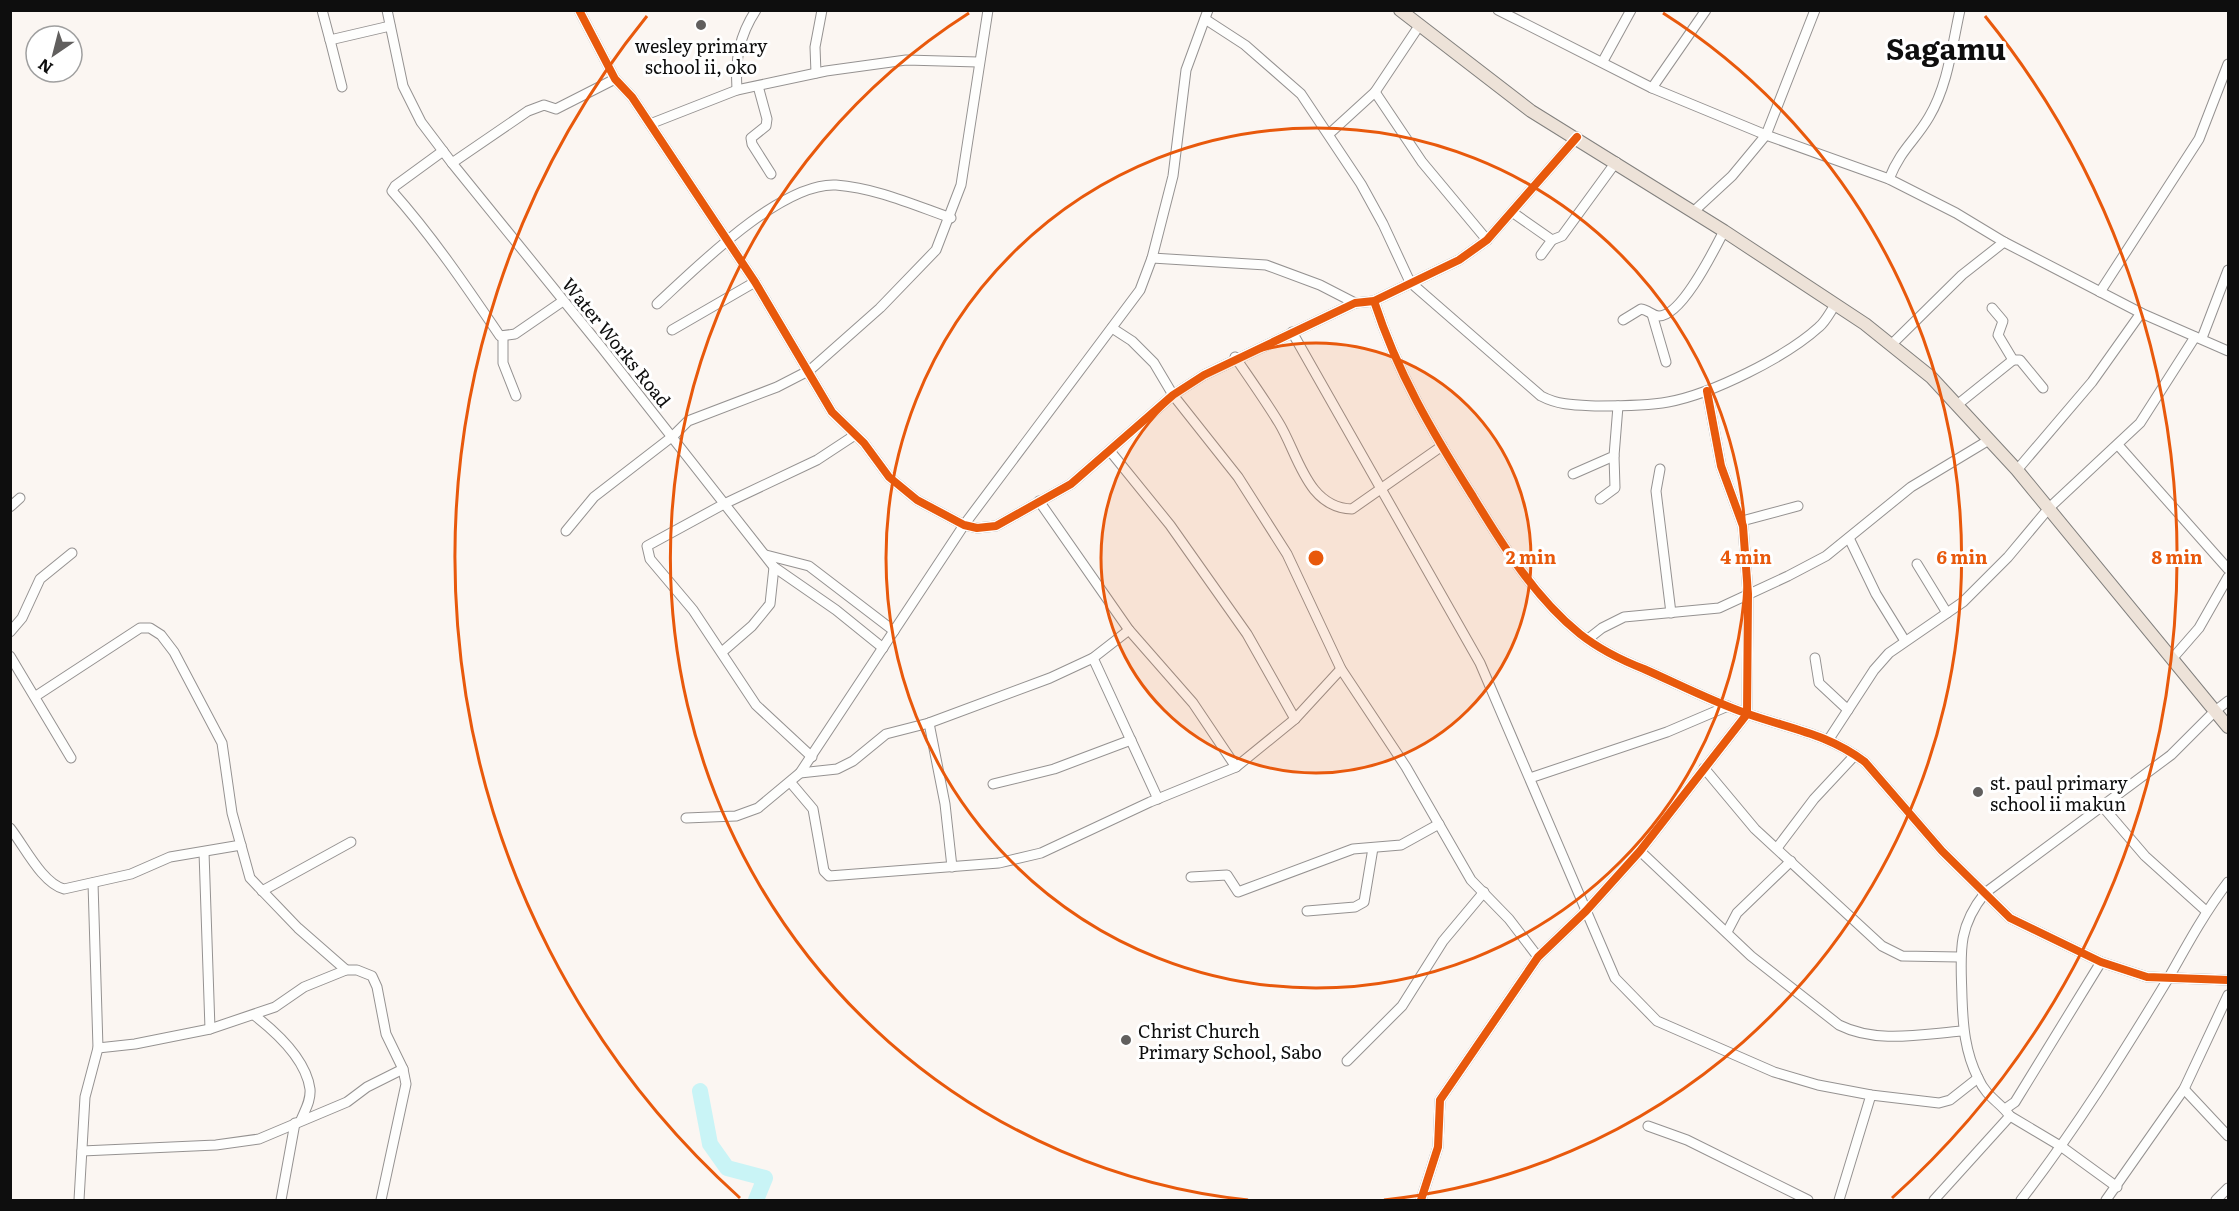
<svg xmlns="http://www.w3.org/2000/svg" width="2239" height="1211" font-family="Literata,serif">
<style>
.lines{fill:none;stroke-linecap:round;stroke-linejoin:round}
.river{stroke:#c9f4f6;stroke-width:16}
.minor-casing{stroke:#959291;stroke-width:11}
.major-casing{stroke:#82807e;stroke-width:14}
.minor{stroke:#fefefd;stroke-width:9}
.major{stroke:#ede2d8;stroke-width:12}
.cycleway-casing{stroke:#fff;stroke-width:11}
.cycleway{stroke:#e8590c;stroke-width:8}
.ring{fill:none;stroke:#e8590c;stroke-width:3}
.poi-dot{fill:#615f5e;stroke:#fff;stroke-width:2}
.labels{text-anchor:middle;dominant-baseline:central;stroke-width:6;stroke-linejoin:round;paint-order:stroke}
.poi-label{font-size:18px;fill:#0e0e0e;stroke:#fff;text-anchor:start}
.street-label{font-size:18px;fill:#0e0e0e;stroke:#fff}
.town-label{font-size:30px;font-weight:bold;fill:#0e0e0e;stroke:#fff}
.centre{fill:#e8590c;stroke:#fff;stroke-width:3}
.ring-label{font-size:18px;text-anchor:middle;font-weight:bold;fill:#e8590c;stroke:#fff;stroke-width:6;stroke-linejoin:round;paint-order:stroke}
</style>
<rect width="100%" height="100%" fill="#fbf6f2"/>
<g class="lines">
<!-- river -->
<path class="river" d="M700,1091l10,53 17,24 38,10 -9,22"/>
<defs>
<g id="minor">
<path d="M322,10l8,30"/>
<path d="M387,10l16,76 18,36 31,41 150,185 172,219 62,43 47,38"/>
<path d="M579,10l36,69 17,18 123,185 77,130 32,31 25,34 28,23 47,25 13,3 19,-2 75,-42 102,-89 31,-20 151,-72 19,-2 60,-29 25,-12 28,-20 90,-103"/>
<path d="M1498,10l154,78 114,47 123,44 67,34 48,29 137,71 87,38"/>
<path d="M1205,19l40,26 56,49 60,90 22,40 27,58 131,114c19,10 37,9 58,10 22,0 47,0 69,-4 44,-8 118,-45 151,-75 7,-6 11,-15 16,-22"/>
<path d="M1603,61l28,-51"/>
<path d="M816,73l-1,-26 7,-37"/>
<path d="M758,86l9,33 -1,7 -15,12 1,6 19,30"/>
<path d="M342,87l-12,-47 60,-14"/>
<path d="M1652,88l54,-78"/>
<path d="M737,90c-2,-30 2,-54 19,-80"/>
<path d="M1375,92l47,70 65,78"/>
<path d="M650,124l87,-34 89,-19 80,-11 72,2"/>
<path d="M1329,134l46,-42 44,-66"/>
<path d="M443,151l-48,35 -3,5c40,45 74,95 108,145l15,-2 48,-33"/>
<path d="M452,163l76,-52 16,-6 12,4 59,-30"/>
<path d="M1889,179c12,-30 26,-38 40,-62 19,-32 23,-71 31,-107"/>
<path d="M1512,212l40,28 -11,15"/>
<path d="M1693,212l39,-36 34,-41 49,-125"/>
<path d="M1552,240l10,-4 54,-74"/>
<path d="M1152,258l114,7 54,20 35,18"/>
<path d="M2100,292l99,-153 29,-75"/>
<path d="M1374,301c24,73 57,129 98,194 30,49 62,102 108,139 19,15 41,26 64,35 34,15 69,33 104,45 43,15 80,20 117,48l77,89 68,67 91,44 46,15 81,3"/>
<path d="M657,304c39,-36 124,-122 179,-119 40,3 78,20 115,33"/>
<path d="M1652,314l14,48"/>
<path d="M1623,320l18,-11c8,1 11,7 18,7 23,0 55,-66 65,-85"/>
<path d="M1112,328l20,13 22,22 19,32 65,82 49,77 54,115 65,98 65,113 38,39 29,38"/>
<path d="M672,330l83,-48"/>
<path d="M1292,332l188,331 135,315 42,43 117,51 44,13 53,10 68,8 11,-3 28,-22"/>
<path d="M503,336v27l13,33"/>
<path d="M2202,338l26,-68"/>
<path d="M1892,344l70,-69 42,-33"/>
<path d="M1235,357c15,22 30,43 44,66 19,31 28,85 73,86l90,-63"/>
<path d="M2013,360h7l23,28"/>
<path d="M1957,405l56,-45 -15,-25 5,-14 -11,-13"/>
<path d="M2118,445l110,124"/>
<path d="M1110,451l60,74 77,109 48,85"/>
<path d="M1660,469l-4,22 15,122"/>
<path d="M2017,470l75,-88 49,-69"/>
<path d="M1573,474l41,-18 4,-50"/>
<path d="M1600,499l15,-11 -1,-32"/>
<path d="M1039,501l90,129 64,73 43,64"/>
<path d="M10,507l10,-9"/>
<path d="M1742,521l56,-15"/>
<path d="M566,531l28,-34 79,-61 15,-15 89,-34 33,-17 70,-62 56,-58 25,-65 27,-175"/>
<path d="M1849,538l27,56 29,47"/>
<path d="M766,555l43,11 85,65"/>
<path d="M1917,564l30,49"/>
<path d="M10,632l12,-14 18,-39 32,-26"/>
<path d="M1588,639l14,-11 22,-11 95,-9 69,-32 38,-20 85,-69 78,-47"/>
<path d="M722,652l30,-26 18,-22 4,-37"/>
<path d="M10,656l61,102"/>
<path d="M1093,658l65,141"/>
<path d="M1815,658l4,25 29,27"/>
<path d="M2172,659l27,-31 29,-51"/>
<path d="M36,696l104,-68h10l11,7 13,17 48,91 10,70 18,65 48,50 48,42"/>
<path d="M929,723l16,81 7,63"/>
<path d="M1829,739l45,-69 15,-17 74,-51 45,-45 41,-49 91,-85 55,-86"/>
<path d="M812,757l-56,-52 -63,-95 -43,-51 -3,-13 77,-42 93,-44 38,-25"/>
<path d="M1704,768l51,61 127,117 20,10 57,1"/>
<path d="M800,773l37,-4 16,-8 33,-27 43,-11 121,-45 43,-20 36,-28"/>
<path d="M1530,778l137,-46 61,-26"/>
<path d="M791,783l22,26 11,62 5,5 170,-13 42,-10 109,-51 86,-35 59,-48 46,-50"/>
<path d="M993,784l61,-15 77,-29"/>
<path d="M2103,807l42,49 61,55"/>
<path d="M686,818l50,-2 22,-8 42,-35 164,-248 176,-235 12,-32 21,-82 13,-106 22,-60"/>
<path d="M10,828c15,19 32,55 54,61l67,-15 39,-17 71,-12"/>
<path d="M1777,848l37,-49 41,-44"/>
<path d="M1640,851l111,105 88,69c38,19 83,9 124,6"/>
<path d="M204,852l6,177"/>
<path d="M1191,877l36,-2 11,17 115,-43 48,-4 38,-21"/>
<path d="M262,891l89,-49"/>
<path d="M1307,911l48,-4 9,-5 9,-54"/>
<path d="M1727,932l10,-19 54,-52"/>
<path d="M254,1015c22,17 52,45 56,74 1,12 -5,21 -9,31"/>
<path d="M98,1048l37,-4 75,-15 65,-22 29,-20 42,-17h11l15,6 5,11 9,47 17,35 3,15 -25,116"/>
<path d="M1347,1061l55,-55 41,-65 41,-49"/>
<path d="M2184,1089l44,47"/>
<path d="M2005,1109l10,-7 86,-140"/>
<path d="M1648,1126l39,14 121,60"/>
<path d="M82,1151l134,-6 43,-6 88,-37 20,-15 36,-18"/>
<path d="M2117,1187l-55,-40 -52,-31c-11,-15 -23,-18 -32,-38 -13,-26 -15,-52 -16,-80 -1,-43 -6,-69 23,-105l186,-138 44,-44 13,-10"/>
<path d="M79,1200l6,-103 13,-49 -5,-165"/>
<path d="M281,1200l14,-77"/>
<path d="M1421,1200l17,-53 2,-47 98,-143 48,-46 54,-60 107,-137 1,-120 -5,-68 -22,-60 -14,-75"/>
<path d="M1839,1200l32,-105"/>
<path d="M1934,1200l76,-84"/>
<path d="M2021,1200c54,-70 101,-145 147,-221 19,-34 37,-67 60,-97"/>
<path d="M2106,1200l78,-111 44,-94"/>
<path d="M2216,1200l12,-12"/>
</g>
<path id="major" d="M1400,10l131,101 193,120 141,93 66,53 86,93 211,257"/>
</defs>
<!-- minor casing -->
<use href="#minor" class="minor-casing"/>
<!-- major casing -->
<use href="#major" class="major-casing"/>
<!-- minor -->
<use href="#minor" class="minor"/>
<!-- major -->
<use href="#major" class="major"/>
<defs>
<g id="cycleway">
<path d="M579,10l36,69 17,18 123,185 77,130 32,31 25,34 28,23 47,25 13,3 19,-2 75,-42 102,-89 31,-20 151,-72 19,-2 60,-29 25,-12 28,-20 90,-103"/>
<path d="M1374,301c24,73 57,129 98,194 30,49 62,102 108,139 19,15 41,26 64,35 34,15 69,33 104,45 43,15 80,20 117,48l77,89 68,67 91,44 46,15 81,3"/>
<path d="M1421,1200l17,-53 2,-47 98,-143 48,-46 54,-60 107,-137 1,-120 -5,-68 -22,-60 -14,-75"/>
</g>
</defs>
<!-- cycleway casing -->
<use href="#cycleway" class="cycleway-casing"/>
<!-- cycleway -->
<use href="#cycleway" class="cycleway"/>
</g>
<!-- distance rings -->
<circle cx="1316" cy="558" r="215" fill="#e8590c" fill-opacity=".12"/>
<g class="ring">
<circle cx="1316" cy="558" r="215"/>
<circle cx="1316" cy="558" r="430"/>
<path d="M1248 1200A646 646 0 0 1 969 13M1663 13A646 646 0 0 1 1384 1200"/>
<path d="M740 1198A861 861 0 0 1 647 16M1985 16A861 861 0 0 1 1892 1198"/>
</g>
<!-- markers -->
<g class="poi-dot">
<circle cx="701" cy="25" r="6"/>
<circle cx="1978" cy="792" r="6"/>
<circle cx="1126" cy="1040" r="6"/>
</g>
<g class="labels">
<!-- poi labels -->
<g class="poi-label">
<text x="701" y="45" text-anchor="middle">wesley primary<tspan x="701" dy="21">school ii, oko</tspan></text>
<text x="1990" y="782">st. paul primary<tspan x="1990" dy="21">school ii makun</tspan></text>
<text x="1138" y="1030">Christ Church<tspan x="1138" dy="21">Primary School, Sabo</tspan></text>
</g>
<!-- street labels -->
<g class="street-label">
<text transform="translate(617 342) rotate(51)">Water Works Road</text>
</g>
<!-- town labels -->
<g class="town-label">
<text x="1946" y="47">Sagamu</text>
</g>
</g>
<circle cx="1316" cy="558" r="9" class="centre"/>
<g class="ring-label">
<text x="1531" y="564">2 min</text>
<text x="1746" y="564">4 min</text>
<text x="1962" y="564">6 min</text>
<text x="2177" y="564">8 min</text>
</g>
<!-- border -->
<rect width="2239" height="1211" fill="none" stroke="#0e0e0e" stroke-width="24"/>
<!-- north arrow -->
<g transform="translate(54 54) rotate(215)"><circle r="28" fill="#ffffff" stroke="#9f9f9f" stroke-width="1.5"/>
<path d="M0-4.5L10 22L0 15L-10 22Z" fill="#615f5e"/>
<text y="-9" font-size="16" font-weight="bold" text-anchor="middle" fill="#0e0e0e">N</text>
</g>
</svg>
